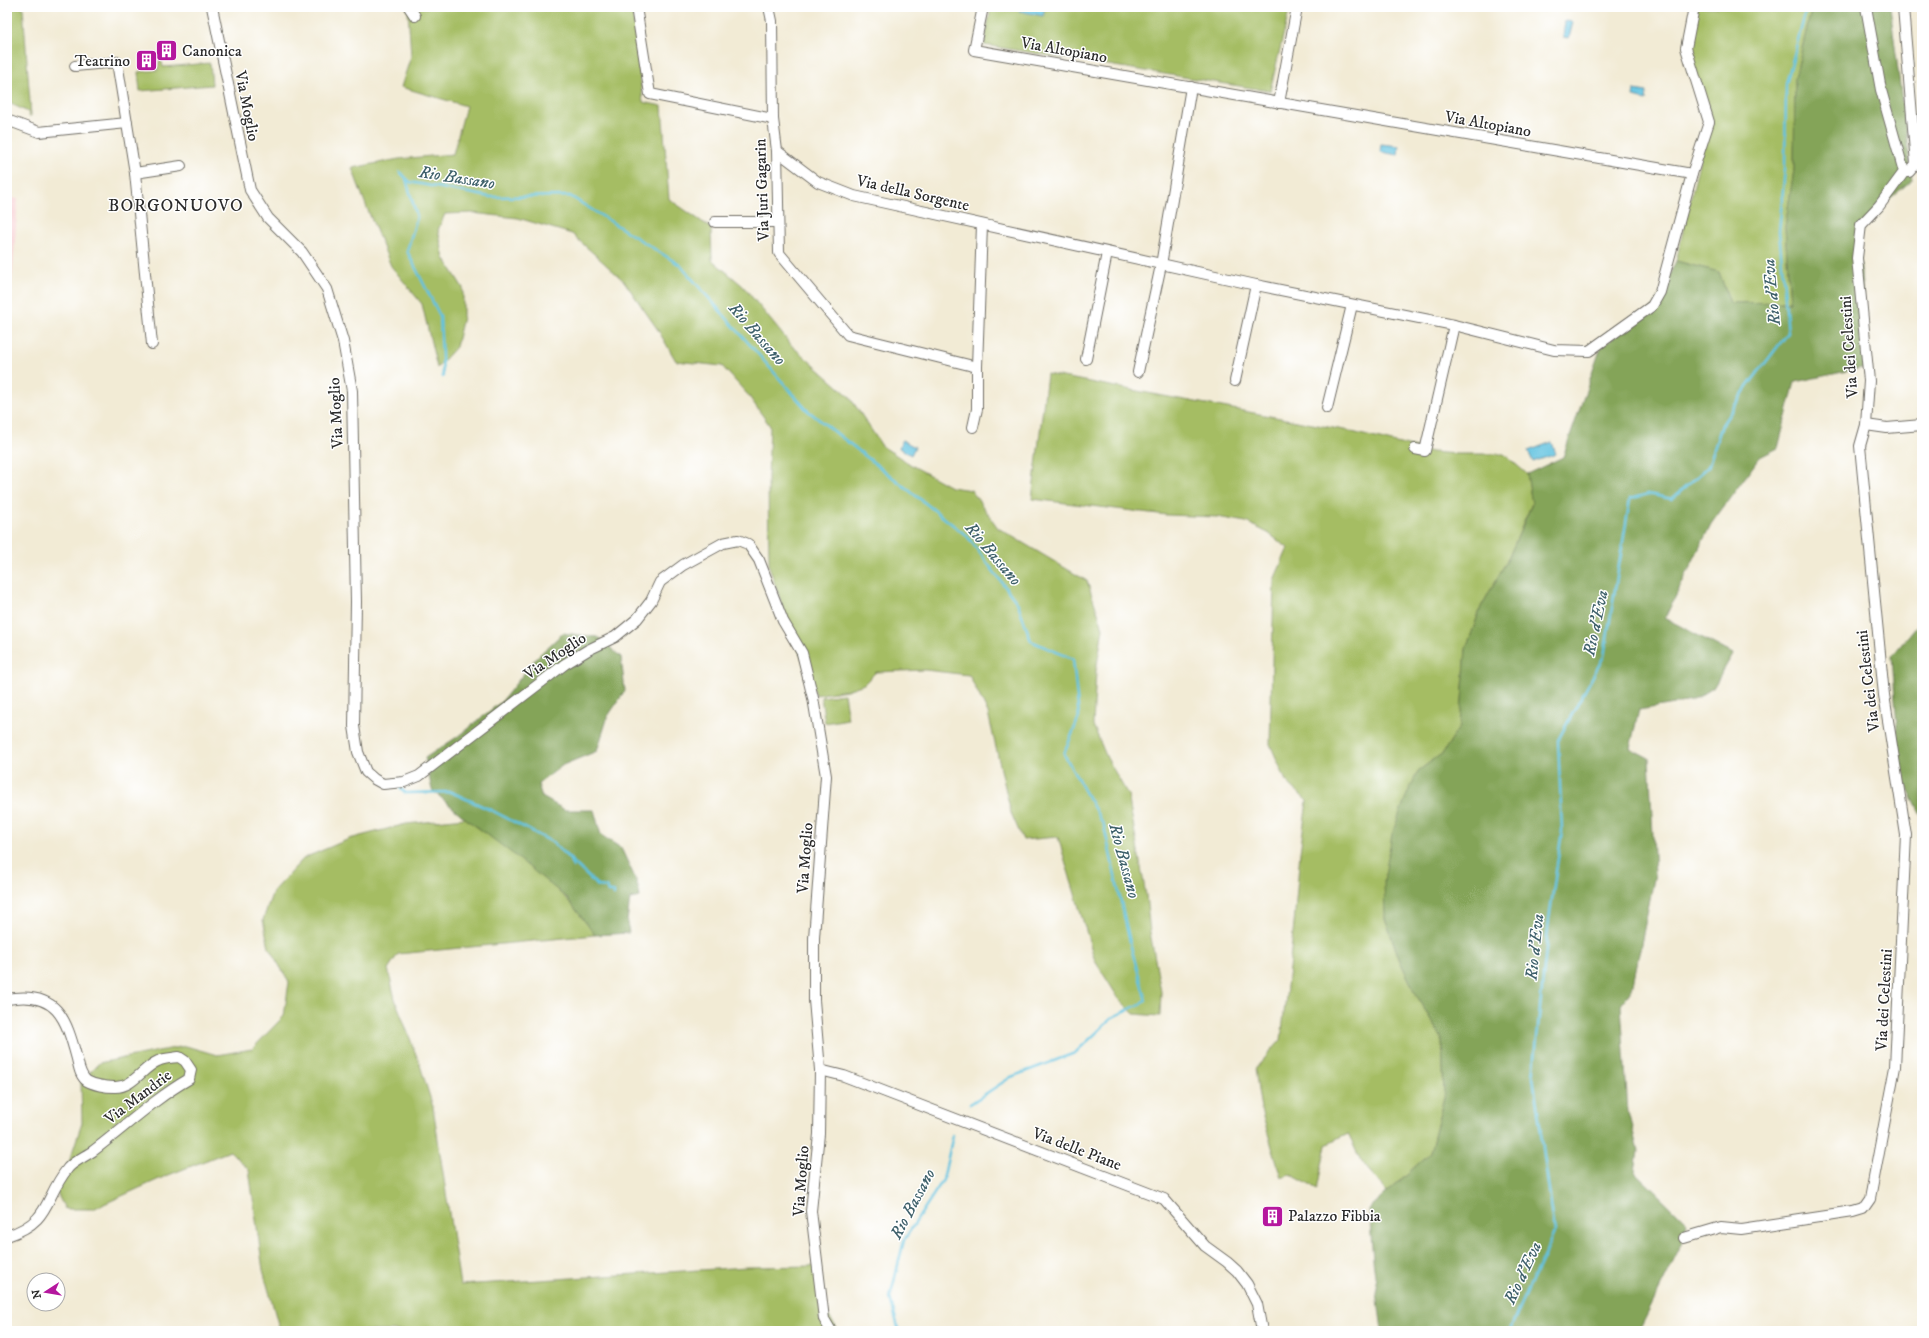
<svg xmlns="http://www.w3.org/2000/svg" width="1929" height="1338" font-family="'IM FELL DW Pica',serif">
<style>
.built{fill:#f7cfd3}
.green{fill:#a5bd63;stroke:#687447}
.forest{fill:#84a459;stroke:#586842}
.water{fill:#62c3e0;stroke:#467786}
.lines{fill:none;stroke-linecap:round;stroke-linejoin:round}
.stream{stroke:#62c3e0;stroke-width:2.5}
.minor-casing{stroke:#716e66;stroke-width:12}
.minor{stroke:#fff;stroke-width:10}
.labels{text-anchor:middle;dominant-baseline:central;stroke-width:3;stroke-linejoin:round;paint-order:stroke}
.street-label{font-size:16px;fill:#2b2b2b;stroke:#fff}
.poi-label{font-size:16px;fill:#2b2b2b;stroke:#fff;text-anchor:start}
.water-label{font-size:17px;font-style:italic;fill:#3e606a;stroke:#fff}
.quarter-label{font-size:18px;letter-spacing:1px;fill:#2b2b2b;stroke:#fff}
</style>
<rect width="100%" height="100%" fill="#fff"/>
<filter id="ink" filterUnits="userSpaceOnUse"><feTurbulence type="fractalNoise" baseFrequency=".025" numOctaves="2"/><feDisplacementMap in="SourceGraphic" scale="8" xChannelSelector="R" yChannelSelector="G"/><feConvolveMatrix kernelMatrix="1 2 1 2 8 2 1 2 1" color-interpolation-filters="sRGB"/></filter>
<filter id="wash" filterUnits="userSpaceOnUse"><feTurbulence type="fractalNoise" baseFrequency=".012" numOctaves="4" result="noise"/><feDisplacementMap in="SourceGraphic" scale="16" xChannelSelector="R" yChannelSelector="G"/><feGaussianBlur stdDeviation="0.9" result="paint"/><feColorMatrix in="noise" values="0 0 0 0 0 0 0 0 0 0 0 0 0 0 0 0 0 1.4 0 .05"/><feComposite in="paint" operator="in"/></filter>
<g filter="url(#wash)">
<rect width="100%" height="100%" fill="#f2ebd5"/>
<!-- built -->
<path class="built" d="M7,197l11,2 -8,110 -3,-1z"/>
<!-- green -->
<g class="green">
<path d="M7,7h16l8,109h-2l-1,-4 -21,-10z"/>
<path d="M406,7h226l11,95 19,4 7,93 42,29 1,32 31,26 48,59 58,51 33,50 31,20 38,21 20,3 27,38 89,53 16,47 -7,43 -3,54 14,33 21,37 18,100 4,37 11,60 -1,24 -26,-2 -15,-15 -24,-38 -37,-124 -35,3 -12,-27 -23,-100 -19,-38 -44,-5 -49,2 -12,12 -17,6 -31,5 -31,-81 -16,-48 -1,-89 2,-51 -22,-31 -26,-29 -46,-5 -18,-31 -34,-49 -52,-47 -54,-16 -46,-5 -27,1 -7,16 6,28 19,30v29l-7,30 -19,21 -15,-64 -31,-38 -24,-58 -15,-40 47,-9 54,-5 13,-48 -65,-19 10,-31 -3,-45z"/>
<path d="M991,7h299l-20,84 -286,-46z"/>
<path d="M1698,7h114l-17,71 -1,92 -9,57 5,75 -60,1 -11,-31 -43,-11 34,-145 -22,-61z"/>
<path d="M159,61l3,1 1,5 47,-4 2,22 -72,6 -2,-19 20,-2z"/>
<path d="M1047,374l297,56 88,22 24,2h48l23,20 5,29 -23,54 -28,50 -15,42 -6,77 -17,27 -25,18 -33,147 15,43 17,35 25,43 2,58 -14,56 -43,39 -26,-31 -13,-27 -22,11 -9,44 -27,-15 -9,3 -20,-67 -6,-41 26,-29 13,-116 6,-72 7,-51 -21,-20 -16,-37 4,-164 14,-32 -20,-15 -22,-11 -29,-5 -50,-2 -135,-16z"/>
<path d="M844,694l4,25 -23,4 -4,-26z"/>
<path d="M465,818c44,33 101,69 130,117l-197,19 -10,15 7,30 25,66 13,42 27,178 287,-18 69,-1 7,42 16,23h-559l-17,-61 -14,-100 -19,-19 -64,25 -73,33h-28l-11,-22 15,-25 13,-39 -1,-41 18,-19 59,-12 28,-5 31,9 35,-6 32,-33 5,-34 -20,-34 -6,-28 10,-29 31,-33 45,-19 57,-15z"/>
</g>
<!-- forest -->
<g class="forest">
<path d="M1812,7h78l22,173 -42,35 -11,24 8,128 -72,15 -17,66 -18,9 -49,67 -46,94 68,36 -20,34 -21,13 -53,9 -9,38 19,10 6,116 -23,115 -11,16 7,107 10,39 -3,21 52,51 -5,21 -43,87h-257l-9,-71 -4,-51 61,-56 14,-56 -2,-58 -25,-43 -17,-35 -15,-43 -1,-37 8,-47 13,-35 13,-28 25,-18 17,-27 6,-77 15,-42 28,-50 23,-53 -5,-30 36,-17 38,-110 54,-41 21,-45 43,11 11,31 60,-1 -5,-75 9,-57 1,-92z"/>
<path d="M1922,619v199l-22,-46 -8,-116z"/>
<path d="M563,633l35,4 23,20 4,34 -17,25 -11,35 -34,14 -25,19 4,13 23,13h29l7,25 20,13 16,34 3,15 -10,2 -3,22 2,12 -34,2 -28,-37 -54,-44 -48,-36 -33,-28 -7,-32 32,-21 45,-36 35,-44z"/>
</g>
<!-- water -->
<g class="water">
<path d="M1020,7h25l-2,9 -24,-5z"/>
<path d="M1565,21l8,1 -4,16 -6,-1z"/>
<path d="M1634,90l13,2 -1,8 -13,-3z"/>
<path d="M1381,144l18,2 -1,9 -18,-3z"/>
<path d="M902,440l13,7 -4,8 -12,-7z"/>
<path d="M1552,442l4,12 -23,8 -5,-11z"/>
</g>
<g class="lines">
<!-- stream -->
<g class="stream">
<path d="M400,172l10,10 80,15 80,-1 110,69 127,145 160,126 51,68 13,37 42,18 6,58 -15,37 40,72 27,121 15,54 -33,16 -38,36 -64,24 -41,27"/>
<path d="M406,179l11,38 -10,34 33,65 3,61"/>
<path d="M398,786l8,7 45,-1 42,19 59,31 46,44 8,1 2,5h6v3"/>
<path d="M570,860l3,7"/>
<path d="M899,1331l-9,-33 14,-58 39,-60 10,-45"/>
<path d="M1509,1331l46,-99 -22,-155 16,-158 13,-88 -4,-91 46,-84 26,-157 18,-5 24,5 36,-32 14,-42 25,-38 41,-54 -9,-102 6,-62 1,-85 21,-77"/>
</g>
</g>
</g>
<g filter="url(#ink)">
<g class="lines">
<defs>
<g id="minor">
<path d="M212,7l38,183 18,28 34,34 25,37 16,52 9,50 4,211 -2,124 4,26 8,20 8,7 9,5 21,-2 15,-6 146,-112 23,-14 27,-13 22,-18 14,-18 9,-19 23,-17 40,-22 15,-3 10,4 11,16 24,61 19,32 11,45 13,78 -12,162v62l6,70 -1,64 -8,77 13,108 7,12"/>
<path d="M409,7l6,9"/>
<path d="M636,7l14,87 123,25"/>
<path d="M769,7l3,14 1,98 4,32 2,102 69,82 129,32"/>
<path d="M983,7l-9,43 718,124"/>
<path d="M1903,7l13,157 -7,8h-5"/>
<path d="M75,66l42,-4 18,111 17,171"/>
<path d="M1279,103l18,-96"/>
<path d="M7,120l32,12 88,-9"/>
<path d="M777,151l41,31 36,14 402,89 198,40 100,25 35,1 63,-45 8,-14 32,-118 17,-52 -23,-74 8,-41"/>
<path d="M135,173l46,-7"/>
<path d="M715,222h62"/>
<path d="M1086,359l21,-106"/>
<path d="M1138,372l23,-107 30,-178"/>
<path d="M1235,381l21,-96"/>
<path d="M1327,408l25,-103"/>
<path d="M1866,425l21,3 35,-3"/>
<path d="M973,427l4,-18v-42l5,-142"/>
<path d="M1415,449l10,2 29,-126"/>
<path d="M7,999c50,-9 59,19 70,60 2,8 3,17 10,22 7,4 19,6 27,6 19,1 28,-19 44,-26 6,-3 14,-3 21,-4l6,4 6,9 -2,9c-35,20 -64,48 -96,72 -7,5 -19,10 -25,17 -25,31 -16,53 -61,68"/>
<path d="M820,1070l24,6 320,123 41,47 22,16 10,9 10,13 10,20 5,27"/>
<path d="M1684,1238l37,-11 20,2 112,-17 10,-3 7,-10 25,-132 11,-232 -22,-140 -24,-249 6,-21 3,-44 -12,-123 4,-33 18,-19 25,-34 -23,-82 -15,-83"/>
</g>
</defs>
<!-- minor casing -->
<use href="#minor" class="minor-casing"/>
<!-- minor -->
<use href="#minor" class="minor"/>
</g>
</g>
<!-- icons -->
<defs>
<symbol id="building-square" viewBox="-11 -11 22 22"><rect x="-9" y="-9" width="18" height="18" rx="4" fill="#b5179e" stroke="#fff"/><path d="M-4-6H4V6H1V3H-1V6H-4ZM-2.5-4.3h1.7v1.8h-1.7ZM.8-4.3h1.7v1.8H.8ZM-2.5-1h1.7V.8h-1.7ZM.8-1h1.7V.8H.8Z" fill="#fff"/></symbol>
</defs>
<g fill-rule="evenodd">
<use href="#building-square" x="154" y="38" width="25" height="25"/>
<use href="#building-square" x="134" y="48" width="25" height="25"/>
<use href="#building-square" x="1260" y="1204" width="25" height="25"/>
</g>
<g class="labels">
<!-- street labels -->
<g class="street-label">
<text transform="translate(1064 50) rotate(10)">Via Altopiano</text>
<text transform="translate(247 106) rotate(79)">Via Moglio</text>
<text transform="translate(1488 124) rotate(10)">Via Altopiano</text>
<text transform="translate(762 190) rotate(-92)">Via Juri Gagarin</text>
<text transform="translate(913 193) rotate(13)">Via della Sorgente</text>
<text transform="translate(1849 347) rotate(-94)">Via dei Celestini</text>
<text transform="translate(336 413) rotate(-93)">Via Moglio</text>
<text transform="translate(555 656) rotate(-34)">Via Moglio</text>
<text transform="translate(1868 681) rotate(-97)">Via dei Celestini</text>
<text transform="translate(805 858) rotate(-86)">Via Moglio</text>
<text transform="translate(1884 1000) rotate(-87)">Via dei Celestini</text>
<text transform="translate(138 1097) rotate(-37)">Via Mandrie</text>
<text transform="translate(1077 1149) rotate(21)">Via delle Piane</text>
<text transform="translate(801 1181) rotate(-86)">Via Moglio</text>
</g>
<!-- poi labels -->
<g class="poi-label">
<text x="182" y="51">Canonica</text>
<text x="130" y="61" text-anchor="end">Teatrino</text>
<text x="1288" y="1216">Palazzo Fibbia</text>
</g>
<!-- water labels -->
<g class="water-label">
<text transform="translate(457 178) rotate(9)">Rio Bassano</text>
<text transform="translate(1772 292) rotate(-95)">Rio d'Eva</text>
<text transform="translate(757 334) rotate(49)">Rio Bassano</text>
<text transform="translate(993 554) rotate(50)">Rio Bassano</text>
<text transform="translate(1596 623) rotate(-78)">Rio d'Eva</text>
<text transform="translate(1124 861) rotate(75)">Rio Bassano</text>
<text transform="translate(1535 947) rotate(-84)">Rio d'Eva</text>
<text transform="translate(913 1204) rotate(-62)">Rio Bassano</text>
<text transform="translate(1523 1273) rotate(-65)">Rio d'Eva</text>
</g>
<!-- quarter labels -->
<g class="quarter-label">
<text x="176" y="206">BORGONUOVO</text>
</g>
</g>
<!-- margin -->
<rect width="1929" height="1338" fill="none" stroke="#fff" stroke-width="24"/>
<!-- north arrow -->
<g transform="translate(46 1292) rotate(258)"><circle r="19" fill="#ffffff" stroke="#aaaaaa"/>
<path d="M0-3L7 15L0 10L-7 15Z" fill="#b5179e"/>
<text y="-6" font-size="11" font-weight="bold" text-anchor="middle" fill="#2b2b2b">N</text>
</g>
</svg>
